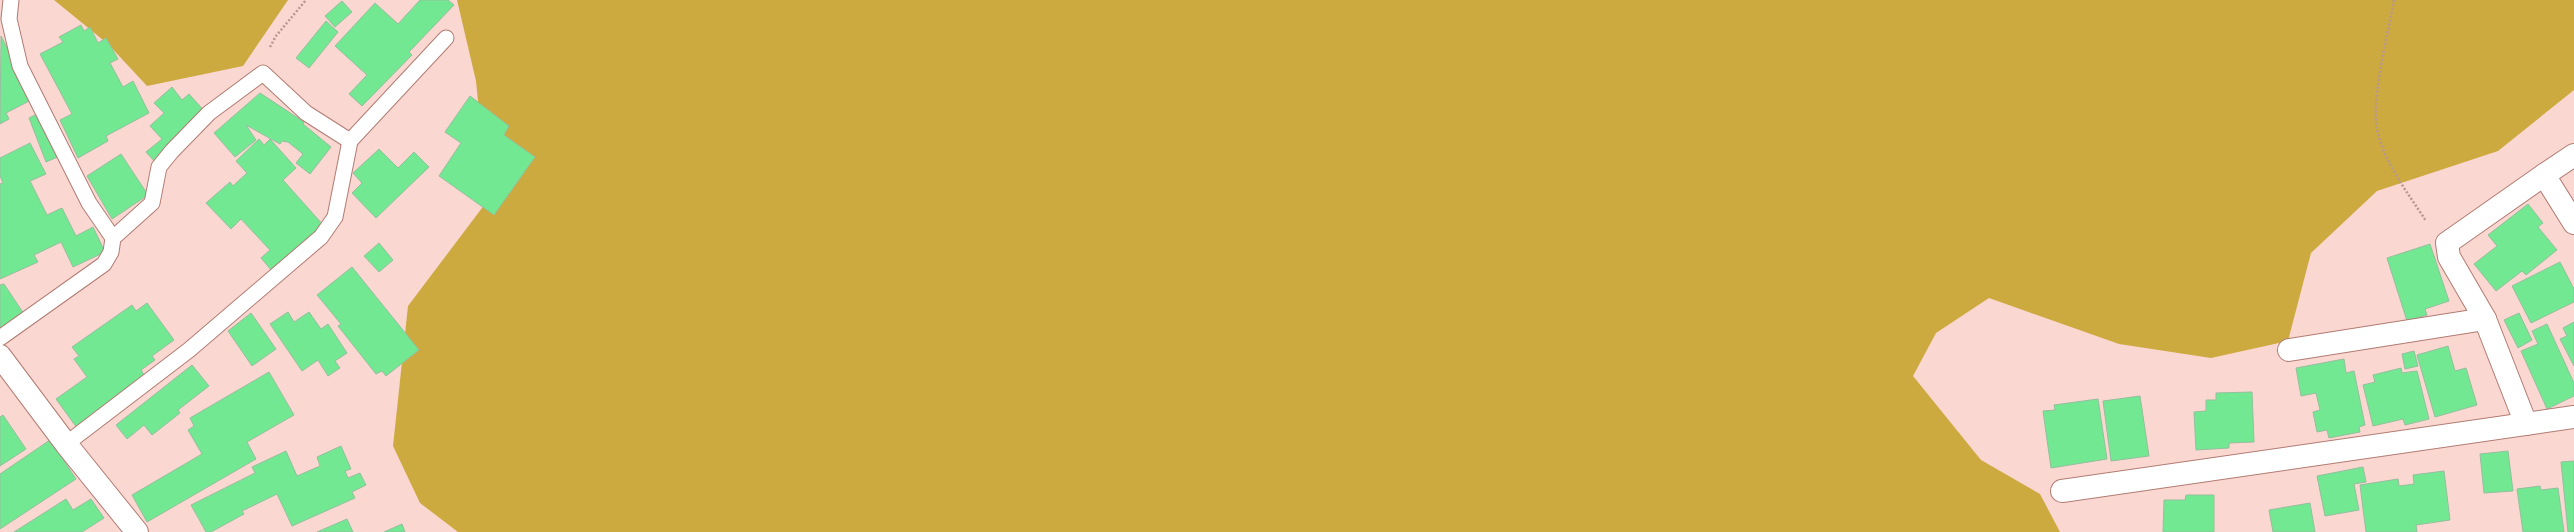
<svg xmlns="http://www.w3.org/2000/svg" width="2574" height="532" font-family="'Sofia Sans Condensed',sans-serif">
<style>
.forest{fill:#cdaa40}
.building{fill:#72e892;stroke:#94bf9d}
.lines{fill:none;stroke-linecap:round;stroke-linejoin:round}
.service-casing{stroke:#b17c73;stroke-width:17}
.minor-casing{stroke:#b17c73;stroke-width:24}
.path{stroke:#b69892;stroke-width:2.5;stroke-dasharray:2 2;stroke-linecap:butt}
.service{stroke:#fff;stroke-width:15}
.minor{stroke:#fff;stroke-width:22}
</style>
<rect width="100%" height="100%" fill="#fad7d0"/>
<!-- forest -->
<g class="forest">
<path d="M54,0h234l-45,66 -96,20 -39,-42z"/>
<path d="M457,0h2117v90l-76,61 -121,40 -66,62 -23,88 -77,17 -92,-14 -130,-46 -53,35 -23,43 68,84 59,34 20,38h-1602l-38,-29 -27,-57 15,-140 80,-106 -12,-119z"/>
</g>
<!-- building -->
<g class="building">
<path d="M420,0h28l6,5 -45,47 3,3 -50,51 -13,-12 18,-19 -32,-29 40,-43 23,21z"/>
<path d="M342,1l10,11 -17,15 -10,-11z"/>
<path d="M326,21l12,11 -29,36 -13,-10z"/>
<path d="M81,25l3,6 6,-4 8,16 8,-5 12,21 -8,4 13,24 10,-6 16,32 -43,23 2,5 -30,17 -18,-38 12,-6 -32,-60 23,-12 -4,-5z"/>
<path d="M1,36l32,63 -27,14 3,6 -9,5z"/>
<path d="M172,87l10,13 7,-6 18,20 -51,49 -10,-11 16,-13 -12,-13 14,-13 -10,-10z"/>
<path d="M260,93l44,29 -1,2 28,23 -21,27 -14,-11 7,-9 -15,-12 -6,-1 -2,3 -34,-19 10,15 -21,17 -21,-24z"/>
<path d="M470,96l39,30 -5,9 31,22 -41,58 -55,-39 22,-33 -16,-11z"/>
<path d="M39,113l21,43 -14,6 -17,-44z"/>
<path d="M259,139l5,6 6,-6 26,29 -13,12 41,46 -52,45 -11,-13 9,-8 -29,-31 -10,10 -25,-26 24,-21 3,4 14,-13 -11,-12z"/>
<path d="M30,143l16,31 -16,7 17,34 15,-7 14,28 17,-9 12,25 -32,15 -12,-25 -27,13 4,7 -38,17v-95l3,-1 -3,-7v-18z"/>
<path d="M379,149l19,19 16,-16 15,15 -53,51 -24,-25 10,-10 -9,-10z"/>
<path d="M121,154l27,41 -36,24 -25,-43z"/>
<path d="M2528,204l15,19 -5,4 19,23 -31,25 -4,-4 -26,20 -22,-27 23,-18 -9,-11z"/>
<path d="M379,243l14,17 -14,12 -15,-16z"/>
<path d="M2430,244l19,57 -24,8 2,6 -20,6 -20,-63z"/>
<path d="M2560,262l14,27v13l-43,21 -19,-37z"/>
<path d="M352,267l67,83 -33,26 -4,-5 -6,3 -38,-48 3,-2 -24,-29z"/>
<path d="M4,284l20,30 -24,16v-45z"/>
<path d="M147,303l27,37 -22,16 3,4 -14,10 5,8 -69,50 -21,-29 31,-22 -13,-18 5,-3 -7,-9 60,-42 4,6z"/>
<path d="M288,312l6,10 15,-10 12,17 7,-5 19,29 -12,8 5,7 -12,8 -10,-16 -16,11 -32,-47z"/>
<path d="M251,313l25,36 -24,17 -24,-35z"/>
<path d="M2519,313l13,27 -14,8 -14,-28z"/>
<path d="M2574,322v44l-14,-27 7,-3 -4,-8z"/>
<path d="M2547,324l27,59v13l-27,13 -26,-58 17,-7 -6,-13z"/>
<path d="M2448,346l7,25 11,-3 11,37 -42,12 -18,-62z"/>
<path d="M2414,351l4,15 -13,3 -3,-15z"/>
<path d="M2344,359l2,14 8,-2 11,54 -6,2 1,5 -31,6 -2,-8 -10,2 -4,-20 7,-2 -4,-17 -15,3 -5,-28z"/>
<path d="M192,365l17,21 -31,24 2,3 -28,22 -8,-10 -17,14 -11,-14z"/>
<path d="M2401,368l1,5 15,-2 12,48 -24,6 -2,-6 -30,7 -10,-41 12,-3 -2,-7z"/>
<path d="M269,372l25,43 -47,27 9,17 -109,63 -15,-27 70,-41 -14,-24 6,-4 -4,-8z"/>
<path d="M2252,392l2,50 -25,1v5l-33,2 -2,-38 12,-1v-11h10v-7z"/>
<path d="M2140,396l9,60 -38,5 -8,-60z"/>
<path d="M2098,399l9,60 -56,9 -8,-57 12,-1 -1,-5z"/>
<path d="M3,415l23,34 -26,17v-49z"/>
<path d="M50,440l26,39 -76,50v-55z"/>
<path d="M341,446l10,23 -6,2 3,7 12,-5 6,12 -14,7 3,6 -63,28 -15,-32 -35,17 2,3 -33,18h-5l-15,-27 64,-32 -3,-6 34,-16 11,25 23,-10 -3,-9z"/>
<path d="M2508,451l5,40 -29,2 -4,-39z"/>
<path d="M2574,461v71h-6l-7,-70z"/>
<path d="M2363,467l3,15 -12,2 5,26 -34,6 -8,-40z"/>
<path d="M2444,471l6,49 -34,5 1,7h-51l-6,-47 38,-6 1,7 15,-2 -1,-9z"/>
<path d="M2540,486l1,4 17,-2 6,44h-41l-6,-43z"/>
<path d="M2186,495h28v37h-51l1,-32h21z"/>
<path d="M66,499l7,11 18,-11 13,19 -22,14h-68z"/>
<path d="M2310,503l5,29h-42l-4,-22z"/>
<path d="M347,519l6,13h-36z"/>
<path d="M402,524l3,8h-21z"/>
</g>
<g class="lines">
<defs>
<g id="service">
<path d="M11,0l-2,19 11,47 69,137 24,35"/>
<path d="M0,338l104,-74 7,-12 2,-14 39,-35 7,-36 13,-16 37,-38 54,-40 43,40 44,28"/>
<path d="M66,444l123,-94 132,-113 14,-20 15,-76 96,-103"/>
</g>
<g id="minor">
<path d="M2574,155l-30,20 30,48"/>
<path d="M2289,350l196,-31"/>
<path d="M0,356l66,88 71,88"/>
<path d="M2526,424l-41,-105 -36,-62 -2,-14 97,-68"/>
<path d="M2062,491l512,-74"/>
</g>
</defs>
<!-- service casing -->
<use href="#service" class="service-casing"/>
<!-- minor casing -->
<use href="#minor" class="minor-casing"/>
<!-- path -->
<g class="path">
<path d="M2394,0c-6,34 -20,87 -18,121 2,34 32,72 50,100"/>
<path d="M270,47l6,-11 30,-36"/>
</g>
<!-- service -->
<use href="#service" class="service"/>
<!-- minor -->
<use href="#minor" class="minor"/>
</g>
</svg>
